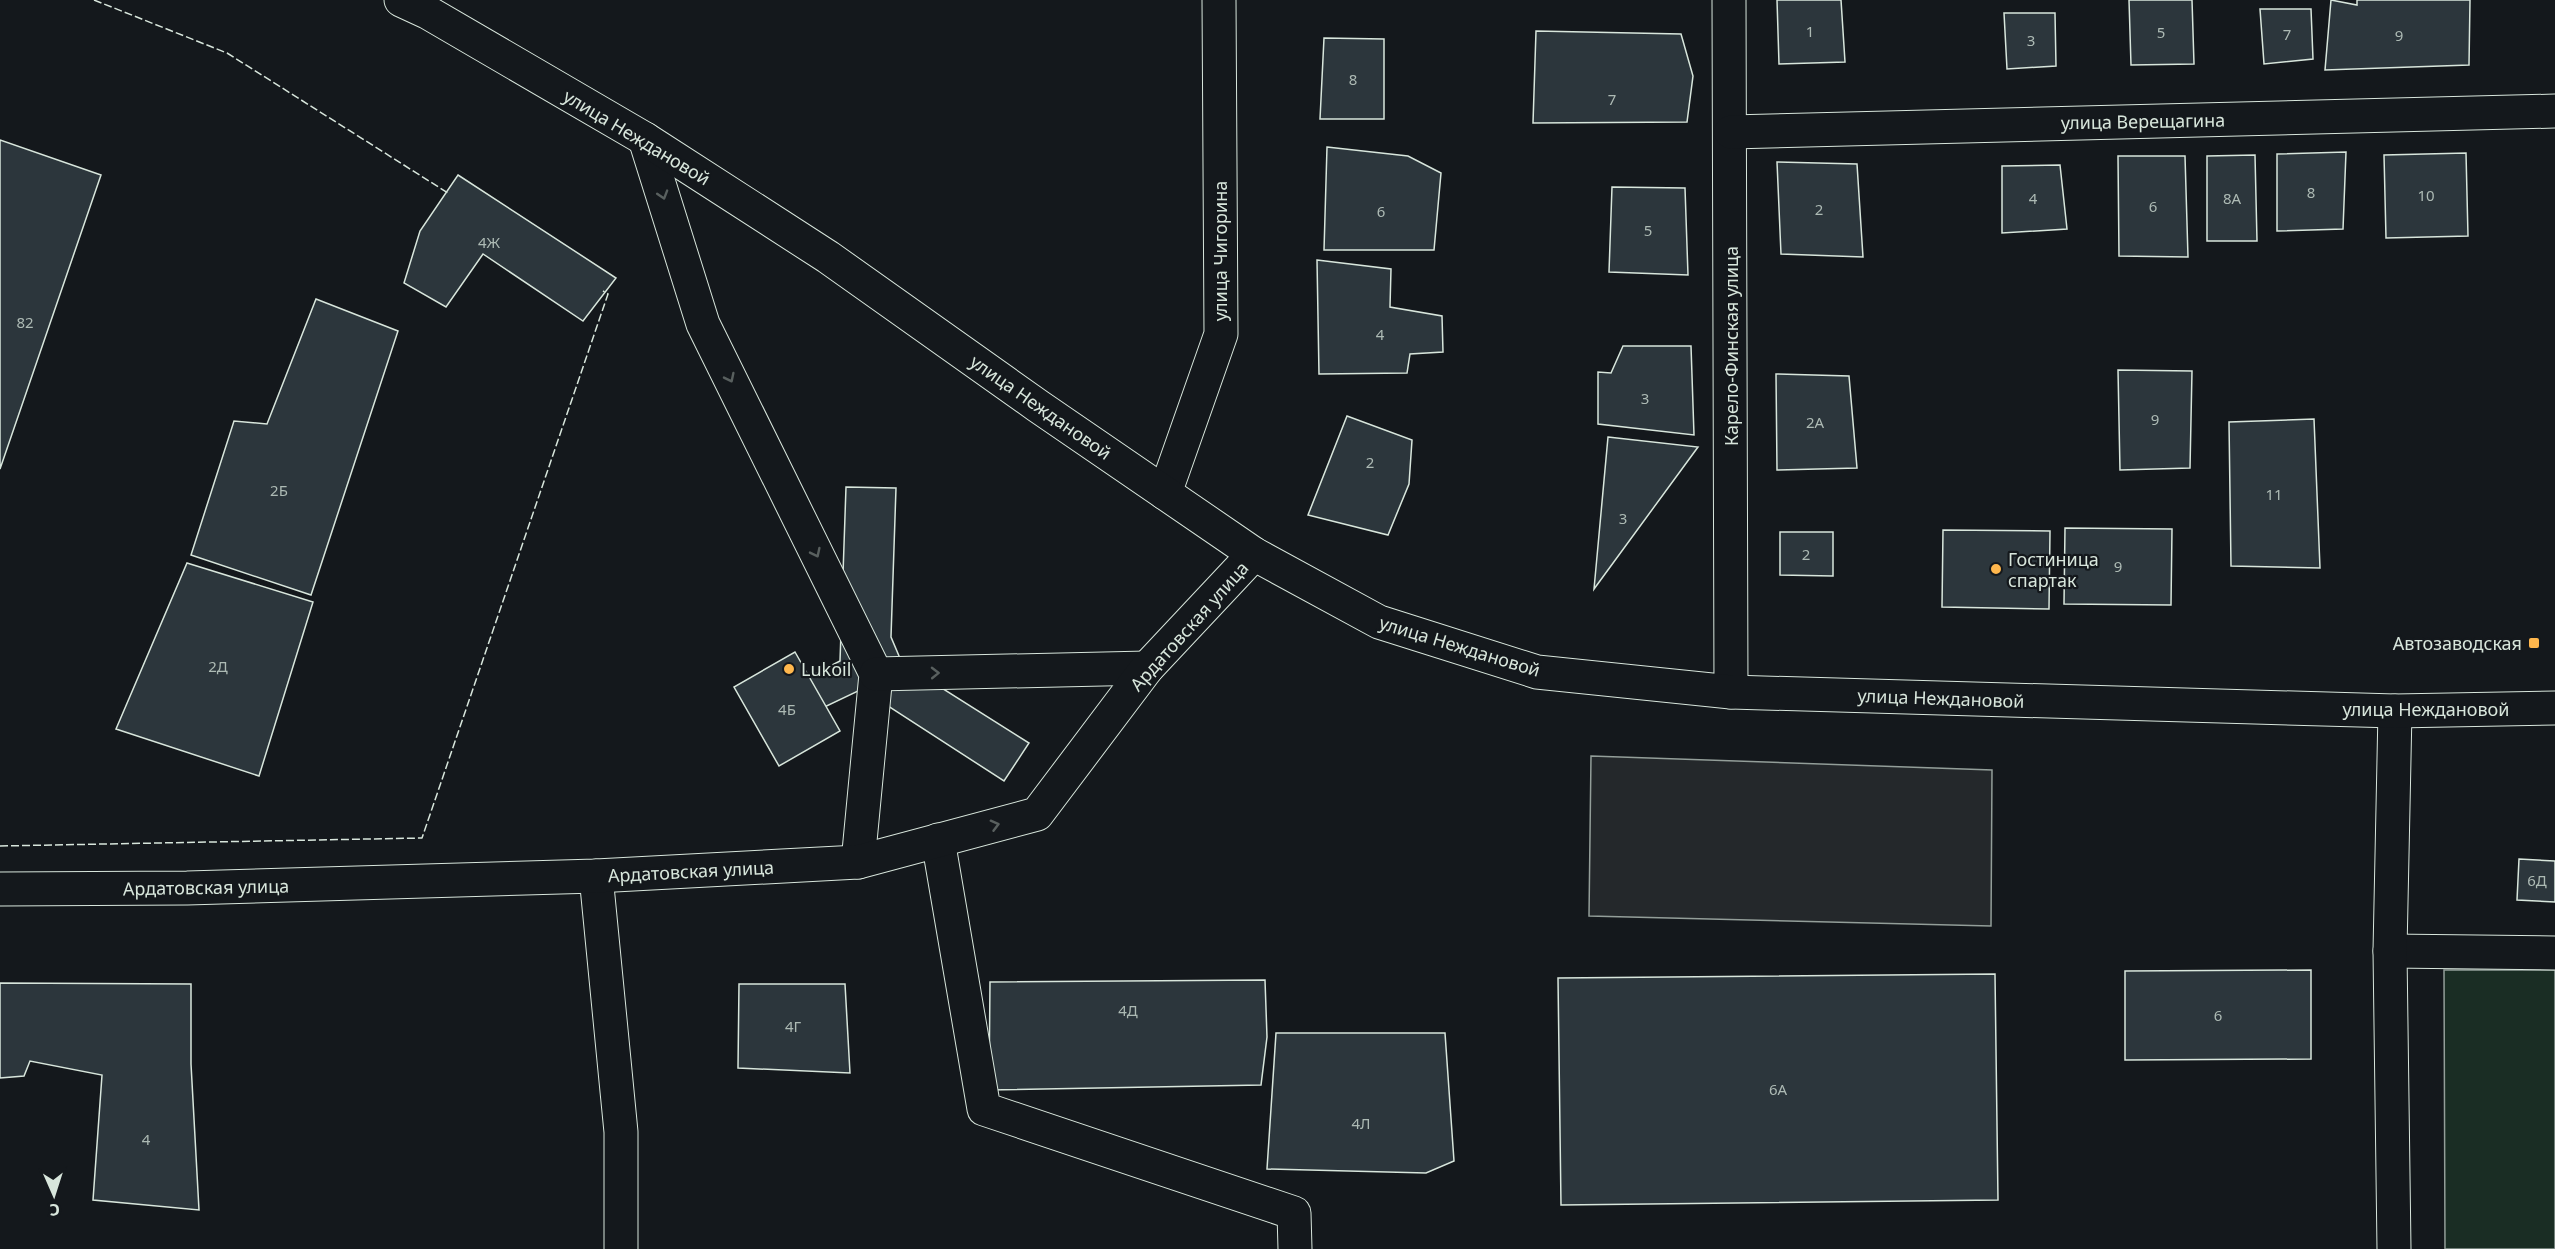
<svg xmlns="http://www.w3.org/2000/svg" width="2555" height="1249" font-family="'Noto Sans',sans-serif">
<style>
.green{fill:#1a2d24;stroke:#939e99;stroke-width:1.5}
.parking{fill:#24282b;stroke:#939e99;stroke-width:1.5}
.building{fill:#2c363c;stroke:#d8e6dc;stroke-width:1.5}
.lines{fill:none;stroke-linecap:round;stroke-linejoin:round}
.minor-casing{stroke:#d8e6dc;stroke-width:35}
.highway-casing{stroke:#d8e6dc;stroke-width:35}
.minor{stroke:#14181c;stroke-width:33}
.highway{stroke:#14181c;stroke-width:33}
.fence{stroke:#d8e6dc;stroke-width:1.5;stroke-dasharray:8 3;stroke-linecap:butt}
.oneway{stroke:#59605f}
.poi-dot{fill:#ffb74d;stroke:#14181c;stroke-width:2}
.labels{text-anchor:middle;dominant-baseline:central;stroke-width:4.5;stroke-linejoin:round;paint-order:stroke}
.number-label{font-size:15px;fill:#adbab4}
.street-label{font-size:18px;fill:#d8e6dc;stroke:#14181c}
.poi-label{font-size:18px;fill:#d8e6dc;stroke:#14181c;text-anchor:start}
</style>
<rect width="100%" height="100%" fill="#14181c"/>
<!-- green -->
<path class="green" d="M2444,970h111v279h-110z"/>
<!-- parking -->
<path class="parking" d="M1591,756l401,14 -1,156 -402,-10z"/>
<!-- building -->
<g class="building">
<path d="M1777,0h64l4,62 -66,2z"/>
<path d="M2129,0h63l2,64 -63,1z"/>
<path d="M2331,0l26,5v-5h113l-1,65 -144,5z"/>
<path d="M2260,9h51l2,50 -49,5z"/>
<path d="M2004,13h51l1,53 -49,3z"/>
<path d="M1536,31l145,3 12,42 -6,46 -154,1z"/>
<path d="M1324,38l60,1v80h-64z"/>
<path d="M0,140l101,35 -101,294z"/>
<path d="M1327,147l81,9 33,17 -7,77h-110z"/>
<path d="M2346,152l-3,77 -66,2v-77z"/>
<path d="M2466,153l2,83 -82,2 -2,-83z"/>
<path d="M2255,155l2,86h-50v-85z"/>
<path d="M2118,156h67l3,101 -69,-1z"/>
<path d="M1777,162l80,2 6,93 -82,-3z"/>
<path d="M2060,165l7,64 -65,4v-67z"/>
<path d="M458,175l158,103 -33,43 -100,-67 -37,53 -42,-24 16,-52z"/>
<path d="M1612,187l73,1 3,87 -79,-3z"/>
<path d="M1317,260l74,9 -1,38 52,9 1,36 -33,2 -3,19 -88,1z"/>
<path d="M316,299l82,32 -87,264 -120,-40 43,-134 33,3z"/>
<path d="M1623,346h68l3,89 -96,-11v-52l13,1z"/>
<path d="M2118,370l74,1 -2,97 -70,2z"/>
<path d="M1776,374l73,2 8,92 -80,2z"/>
<path d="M1347,416l65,24 -3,44 -21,51 -80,-20z"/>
<path d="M2314,419l6,149 -89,-2 -2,-144z"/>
<path d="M1608,437l90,10 -104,142z"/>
<path d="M846,487l50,1 -5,149 11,26 127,80 -25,38 -142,-92 -48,23 -15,-30 41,-21z"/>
<path d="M2065,528l107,1 -1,76 -107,-1z"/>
<path d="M1943,530l107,1 -1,78 -107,-2z"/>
<path d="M1780,532h53v44l-53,-1z"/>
<path d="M187,563l126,39 -54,174 -143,-47z"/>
<path d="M795,652l45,79 -61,35 -45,-79z"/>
<path d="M2519,859l36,2v41l-38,-2z"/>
<path d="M2311,970v89l-186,1v-89z"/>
<path d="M1995,974l3,226 -437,5 -3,-227z"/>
<path d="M1265,980l2,57 -6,48 -272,5 1,-108z"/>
<path d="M0,983l191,1v80l8,146 -106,-10 9,-125 -72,-14 -6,15 -24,2z"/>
<path d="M739,984h106l5,89 -112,-5z"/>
<path d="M1276,1033h169l9,128 -28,12 -159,-4z"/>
</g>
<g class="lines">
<defs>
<g id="minor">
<path d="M1729,0l2,692"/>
<path d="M1731,132l824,-21"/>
<path d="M645,139l58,185 173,350 -18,188"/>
<path d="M1165,493l56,-159 -2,-334"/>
<path d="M876,674l271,-6"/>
<path d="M938,840l46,269 310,104 1,36"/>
<path d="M596,876l25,256v117"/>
<path d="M0,889l187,-1 409,-12 262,-14 179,-48 110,-146 107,-114"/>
<path d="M2390,951l165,2"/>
<path d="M2394,1249l-4,-298 5,-240"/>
</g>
<path id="highway" d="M401,0l26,12 218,127 183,118 210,149 216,148 125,68 158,50 194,20 664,19 160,-3"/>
</defs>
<!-- minor casing -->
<use href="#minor" class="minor-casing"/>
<!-- highway casing -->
<use href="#highway" class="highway-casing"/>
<!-- minor -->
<use href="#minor" class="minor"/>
<!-- highway -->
<use href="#highway" class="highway"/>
<!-- fence -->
<g class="fence">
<path d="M94,0l133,53 221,140"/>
<path d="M0,846l422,-8 186,-544 -5,-3"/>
</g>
</g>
<!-- one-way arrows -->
<defs><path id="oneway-chevron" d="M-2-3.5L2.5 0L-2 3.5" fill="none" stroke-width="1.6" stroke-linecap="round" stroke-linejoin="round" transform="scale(1.5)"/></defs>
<g class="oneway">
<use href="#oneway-chevron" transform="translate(663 195) rotate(73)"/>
<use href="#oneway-chevron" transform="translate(730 378) rotate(64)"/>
<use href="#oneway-chevron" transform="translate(816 553) rotate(64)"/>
<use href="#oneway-chevron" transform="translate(935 673) rotate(-1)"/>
<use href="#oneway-chevron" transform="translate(995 825) rotate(-15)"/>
</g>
<!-- markers -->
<g class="poi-dot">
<circle cx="1996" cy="569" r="6"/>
<rect x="2528" y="637" width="12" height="12" rx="3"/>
<circle cx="789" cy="669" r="6"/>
</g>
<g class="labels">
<!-- number labels -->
<g class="number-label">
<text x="1810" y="31">1</text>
<text x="2161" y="32">5</text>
<text x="2287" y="34">7</text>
<text x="2399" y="35">9</text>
<text x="2031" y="40">3</text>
<text x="1353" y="79">8</text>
<text x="1612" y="99">7</text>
<text x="2311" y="192">8</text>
<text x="2426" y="195">10</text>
<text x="2033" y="198">4</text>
<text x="2232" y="198">8А</text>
<text x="2153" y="206">6</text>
<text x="1819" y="209">2</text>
<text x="1381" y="211">6</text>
<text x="1648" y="230">5</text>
<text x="489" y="242">4Ж</text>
<text x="25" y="322">82</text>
<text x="1380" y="334">4</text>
<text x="1645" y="398">3</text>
<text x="2155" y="419">9</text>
<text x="1815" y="422">2А</text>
<text x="1370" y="462">2</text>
<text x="279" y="490">2Б</text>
<text x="2274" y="494">11</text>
<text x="1623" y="518">3</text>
<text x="1806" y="554">2</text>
<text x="2118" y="566">9</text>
<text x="218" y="666">2Д</text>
<text x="787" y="709">4Б</text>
<text x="2537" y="880">6Д</text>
<text x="1128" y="1010">4Д</text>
<text x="2218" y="1015">6</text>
<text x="793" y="1026">4Г</text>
<text x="1778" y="1089">6А</text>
<text x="1361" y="1123">4Л</text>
<text x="146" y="1139">4</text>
</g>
<!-- street labels -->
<g class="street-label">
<text transform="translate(2143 121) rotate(-1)">улица Верещагина</text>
<text transform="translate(637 137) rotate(31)">улица Неждановой</text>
<text transform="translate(1220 251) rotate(-90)">улица Чигорина</text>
<text transform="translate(1731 346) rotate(-90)">Карело-Финская улица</text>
<text transform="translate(1041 407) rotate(35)">улица Неждановой</text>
<text transform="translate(1189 626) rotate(-48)">Ардатовская улица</text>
<text transform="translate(1460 646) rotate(17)">улица Неждановой</text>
<text transform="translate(1941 698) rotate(2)">улица Неждановой</text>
<text x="2426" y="709">улица Неждановой</text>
<text transform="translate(691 871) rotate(-3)">Ардатовская улица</text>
<text transform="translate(206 887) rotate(-1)">Ардатовская улица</text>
</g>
<!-- poi labels -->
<g class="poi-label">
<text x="2008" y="559">Гостиница<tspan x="2008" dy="21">спартак</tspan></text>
<text x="2522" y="643" text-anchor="end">Автозаводская</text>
<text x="801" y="669">Lukoil</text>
</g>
</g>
<!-- north arrow -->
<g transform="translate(54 1195) rotate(177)" stroke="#14181c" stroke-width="4.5" paint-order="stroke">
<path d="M0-4.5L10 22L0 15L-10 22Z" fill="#d8e6dc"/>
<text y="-9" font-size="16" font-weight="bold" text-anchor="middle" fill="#d8e6dc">С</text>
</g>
</svg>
